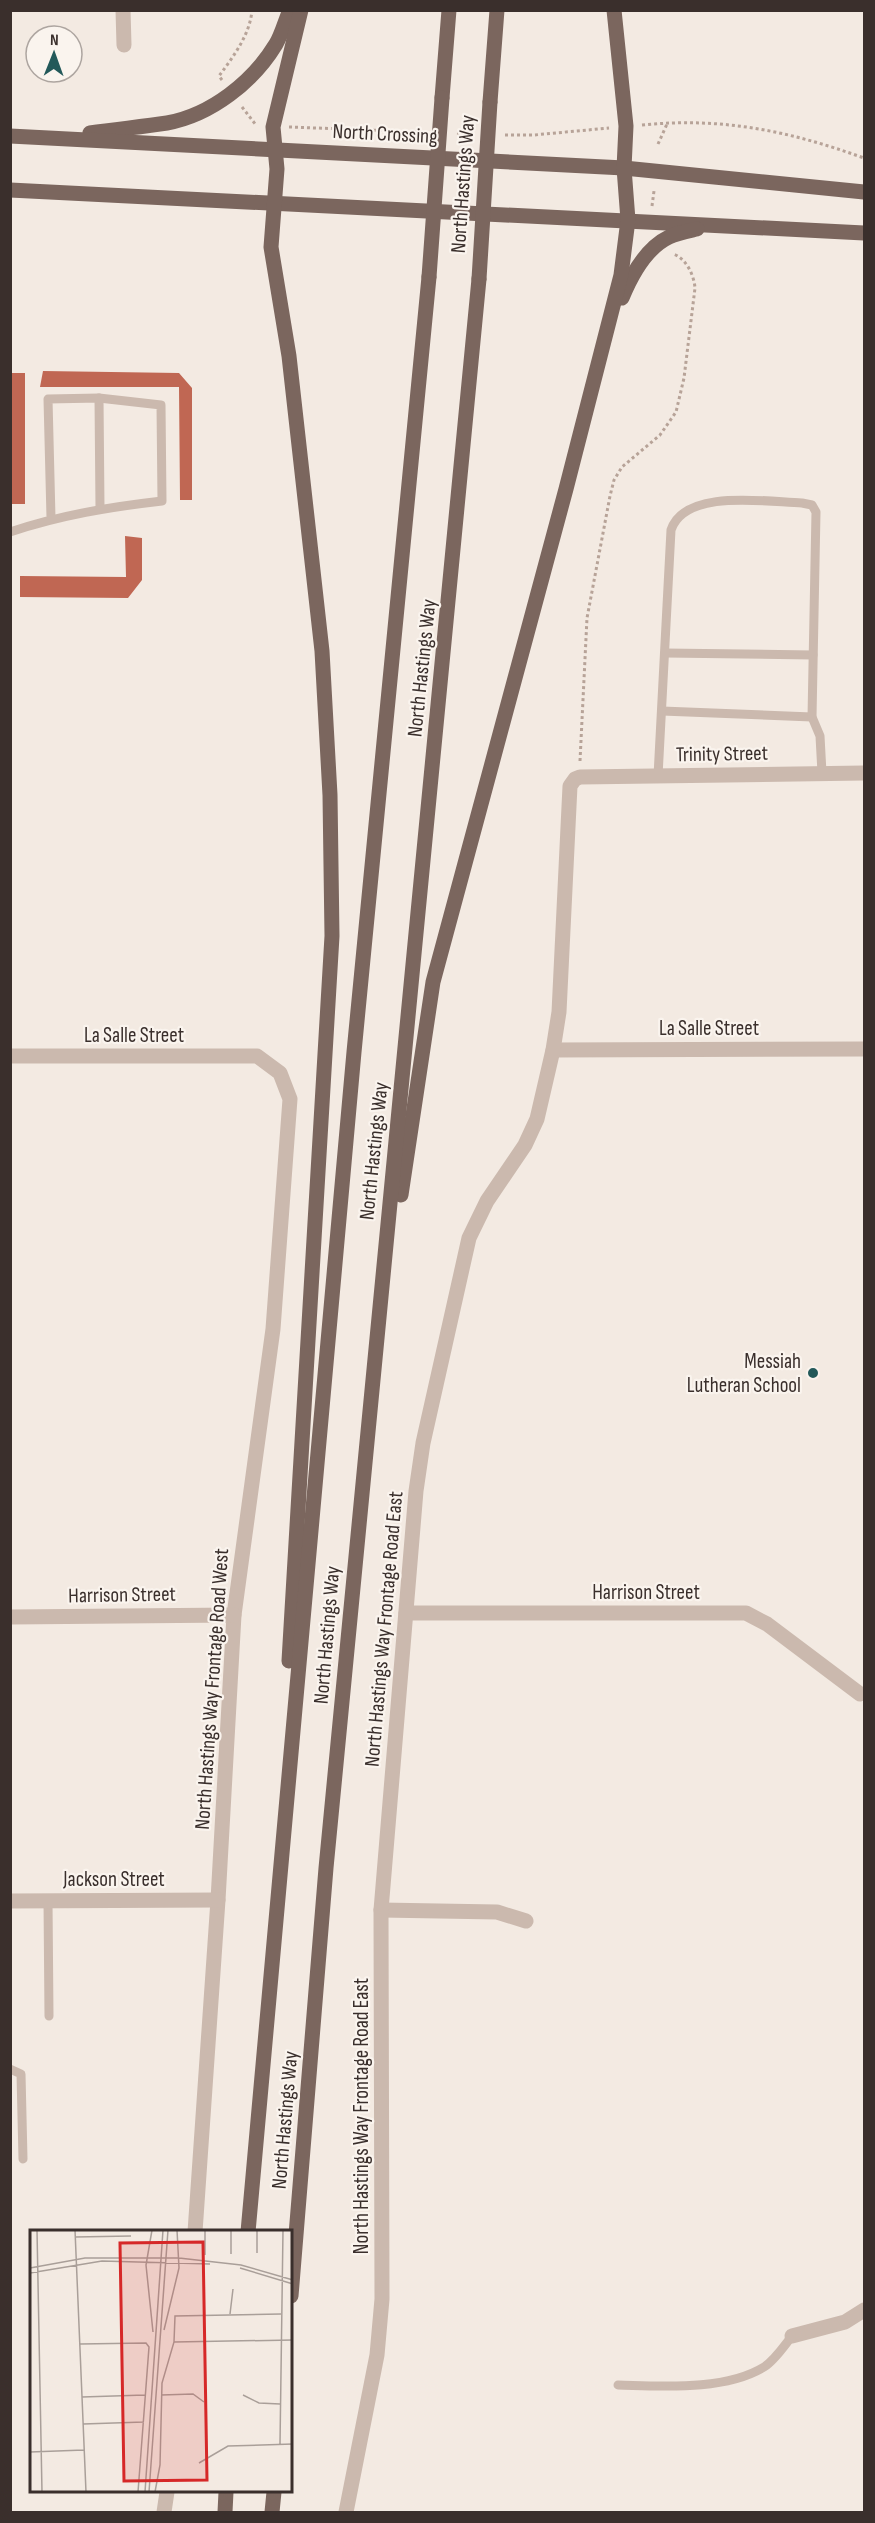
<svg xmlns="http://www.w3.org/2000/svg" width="875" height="2523" font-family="'Sofia Sans Condensed',sans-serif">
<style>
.building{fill:#c06753}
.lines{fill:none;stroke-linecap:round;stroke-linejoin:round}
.path{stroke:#b7a398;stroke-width:3;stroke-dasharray:3 3;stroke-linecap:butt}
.lane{stroke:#cbb9ae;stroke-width:9}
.street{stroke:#cbb9ae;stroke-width:15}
.primary{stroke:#7b665e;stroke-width:15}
.primary-bridge{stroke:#7b665e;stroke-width:15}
.poi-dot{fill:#23595a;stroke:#faf4ee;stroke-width:2}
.labels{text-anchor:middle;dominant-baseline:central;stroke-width:4.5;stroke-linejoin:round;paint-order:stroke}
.street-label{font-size:21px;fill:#3a2f2c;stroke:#faf4ee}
.poi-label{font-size:21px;fill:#3a2f2c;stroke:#faf4ee;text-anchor:end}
.inset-road{fill:none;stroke:#a99f99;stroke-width:1.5}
.view{fill:#d62828;fill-opacity:0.15;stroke:#d62828;stroke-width:3}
.inset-edge{fill:none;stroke:#3a2f2c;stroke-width:3}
</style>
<rect width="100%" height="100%" fill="#f3eae2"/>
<!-- building -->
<g class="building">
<path d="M43,371l136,2 13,15v112h-12l-1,-113h-139z"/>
<rect x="10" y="373" width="15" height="131"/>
<path d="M125,536l17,2v42l-14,18 -108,-1v-21l106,1z"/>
</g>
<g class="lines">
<!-- path -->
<g class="path">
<path d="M222,80l-3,-4c14,-19 31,-41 33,-66"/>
<path d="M242,107l14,18"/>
<path d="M642,125c81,-8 147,6 222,33"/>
<path d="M289,127l134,5"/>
<path d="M457,133l14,1"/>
<path d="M505,135h29l75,-7"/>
<path d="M658,144l9,-20"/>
<path d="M652,206l2,-15"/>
<path d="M580,761l7,-143 23,-122 4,-16 8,-13 38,-32 16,-23 8,-34 11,-90c-1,-13 -9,-30 -22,-34"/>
</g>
<!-- lane -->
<g class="lane">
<path d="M99,398l1,110"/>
<path d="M10,532c51,-17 100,-25 152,-31l-1,-96 -62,-7 -51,1 3,119"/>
<path d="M665,653l148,2"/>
<path d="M662,711l150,6"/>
<path d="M658,776l13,-246c14,-42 96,-28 131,-27l10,2 4,7 -4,205 8,19 2,37"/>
<path d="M48,1901l1,115"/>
<path d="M10,2069l11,5 2,85"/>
<path d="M618,2385c44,1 107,6 146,-18 11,-7 20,-21 28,-31"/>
</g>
<!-- street -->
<g class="street">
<path d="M123,10l1,35"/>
<path d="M553,1050l311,-1"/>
<path d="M10,1056h247l23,17 10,26 -17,230 -39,286 -16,285 -23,332"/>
<path d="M406,1613h340l21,11 93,70"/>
<path d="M10,1617l224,-2"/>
<path d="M10,1901l208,-1"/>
<path d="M381,1910l116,2 29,9"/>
<path d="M792,2336l53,-14 19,-12"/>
<path d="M164,2512l3,-20"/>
<path d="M346,2512l31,-157 5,-56 -1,-389 35,-419 7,-48 46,-205 18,-37 38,-56 12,-26 16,-69 6,-38 11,-226 5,-7 5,-2 284,-4"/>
</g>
<!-- primary -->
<g class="primary">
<path d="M442,98l7,-88"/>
<path d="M490,102l7,-92"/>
<path d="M90,133c26,-4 52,-6 77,-10 44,-8 86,-41 109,-79 6,-10 9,-23 14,-34"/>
<path d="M10,136l614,32 240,24"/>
<path d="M10,190l854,43"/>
<path d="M622,298c9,-22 24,-50 47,-61 8,-4 19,-6 28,-8"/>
<path d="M401,1195l32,-213 133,-493 55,-214 7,-55 -4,-52 2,-42 -12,-116"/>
<path d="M289,1661l43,-725 -2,-141 -8,-144 -33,-295 -18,-109 6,-78 -4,-42 28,-117"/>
<path d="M248,2232l106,-1180 75,-775"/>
<path d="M291,2296l35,-428 153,-1589"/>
<path d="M225,2512l1,-20"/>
<path d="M272,2512l2,-20"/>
</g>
<!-- primary-bridge -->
<g class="primary-bridge">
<path d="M429,277l13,-179"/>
<path d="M479,279l11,-177"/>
</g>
</g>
<!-- markers -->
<circle class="poi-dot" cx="813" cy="1373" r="6"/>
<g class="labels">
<!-- street labels -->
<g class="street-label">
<text transform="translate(385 134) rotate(3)">North Crossing</text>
<text transform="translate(463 184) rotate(-86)">North Hastings Way</text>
<text transform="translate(422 668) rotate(-84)">North Hastings Way</text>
<text transform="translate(722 754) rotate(-1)">Trinity Street</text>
<text x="709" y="1028">La Salle Street</text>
<text x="134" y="1035">La Salle Street</text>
<text transform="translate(374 1151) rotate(-84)">North Hastings Way</text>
<text x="646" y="1592">Harrison Street</text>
<text transform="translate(122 1595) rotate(-1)">Harrison Street</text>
<text transform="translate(384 1629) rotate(-85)">North Hastings Way Frontage Road East</text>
<text transform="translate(327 1635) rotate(-85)">North Hastings Way</text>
<text transform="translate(212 1689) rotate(-86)">North Hastings Way Frontage Road West</text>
<text x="114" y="1879">Jackson Street</text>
<text transform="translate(361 2116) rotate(-90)">North Hastings Way Frontage Road East</text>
<text transform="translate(285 2120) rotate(-85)">North Hastings Way</text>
</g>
<!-- poi labels -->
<g class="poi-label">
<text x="801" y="1361">Messiah<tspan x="801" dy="24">Lutheran School</tspan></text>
</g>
</g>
<!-- overview -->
<g transform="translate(30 2230)">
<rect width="262" height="262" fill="#f3eae2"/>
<path class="inset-road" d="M7,0l5,262M45,0l11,262M122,0l-6,35 7,67M45,7l56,-1M227,23v-23M201,24v-24M175,25v-25M0,38l55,-10h94l62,7 52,15M210,38l53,16M0,43l72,-12 108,3M200,84l3,-25M134,100l15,-62 -2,-38M144,112l119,-2M50,114l66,-1 3,4 -11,145M131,165l32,-1 11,8M213,165l16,8 21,1M52,167l63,-2M53,194l61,-2M250,214l3,-214M0,222l54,-2M169,233l29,-17 65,-2M115,262l18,-262M119,262l19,-262M125,262l5,-27 2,-82 12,-41 1,-26 106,-2"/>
<path class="view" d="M173,12l4,238 -83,1 -4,-238z"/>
<rect width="262" height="262" class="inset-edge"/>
</g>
<!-- border -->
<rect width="875" height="2523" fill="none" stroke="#3a2f2c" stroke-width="24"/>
<!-- north arrow -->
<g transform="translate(54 54) rotate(1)"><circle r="28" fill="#faf4ee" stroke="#ada5a0" stroke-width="1.5"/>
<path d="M0-4.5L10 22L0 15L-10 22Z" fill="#23595a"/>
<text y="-9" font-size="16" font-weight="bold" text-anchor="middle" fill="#3a2f2c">N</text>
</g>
</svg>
